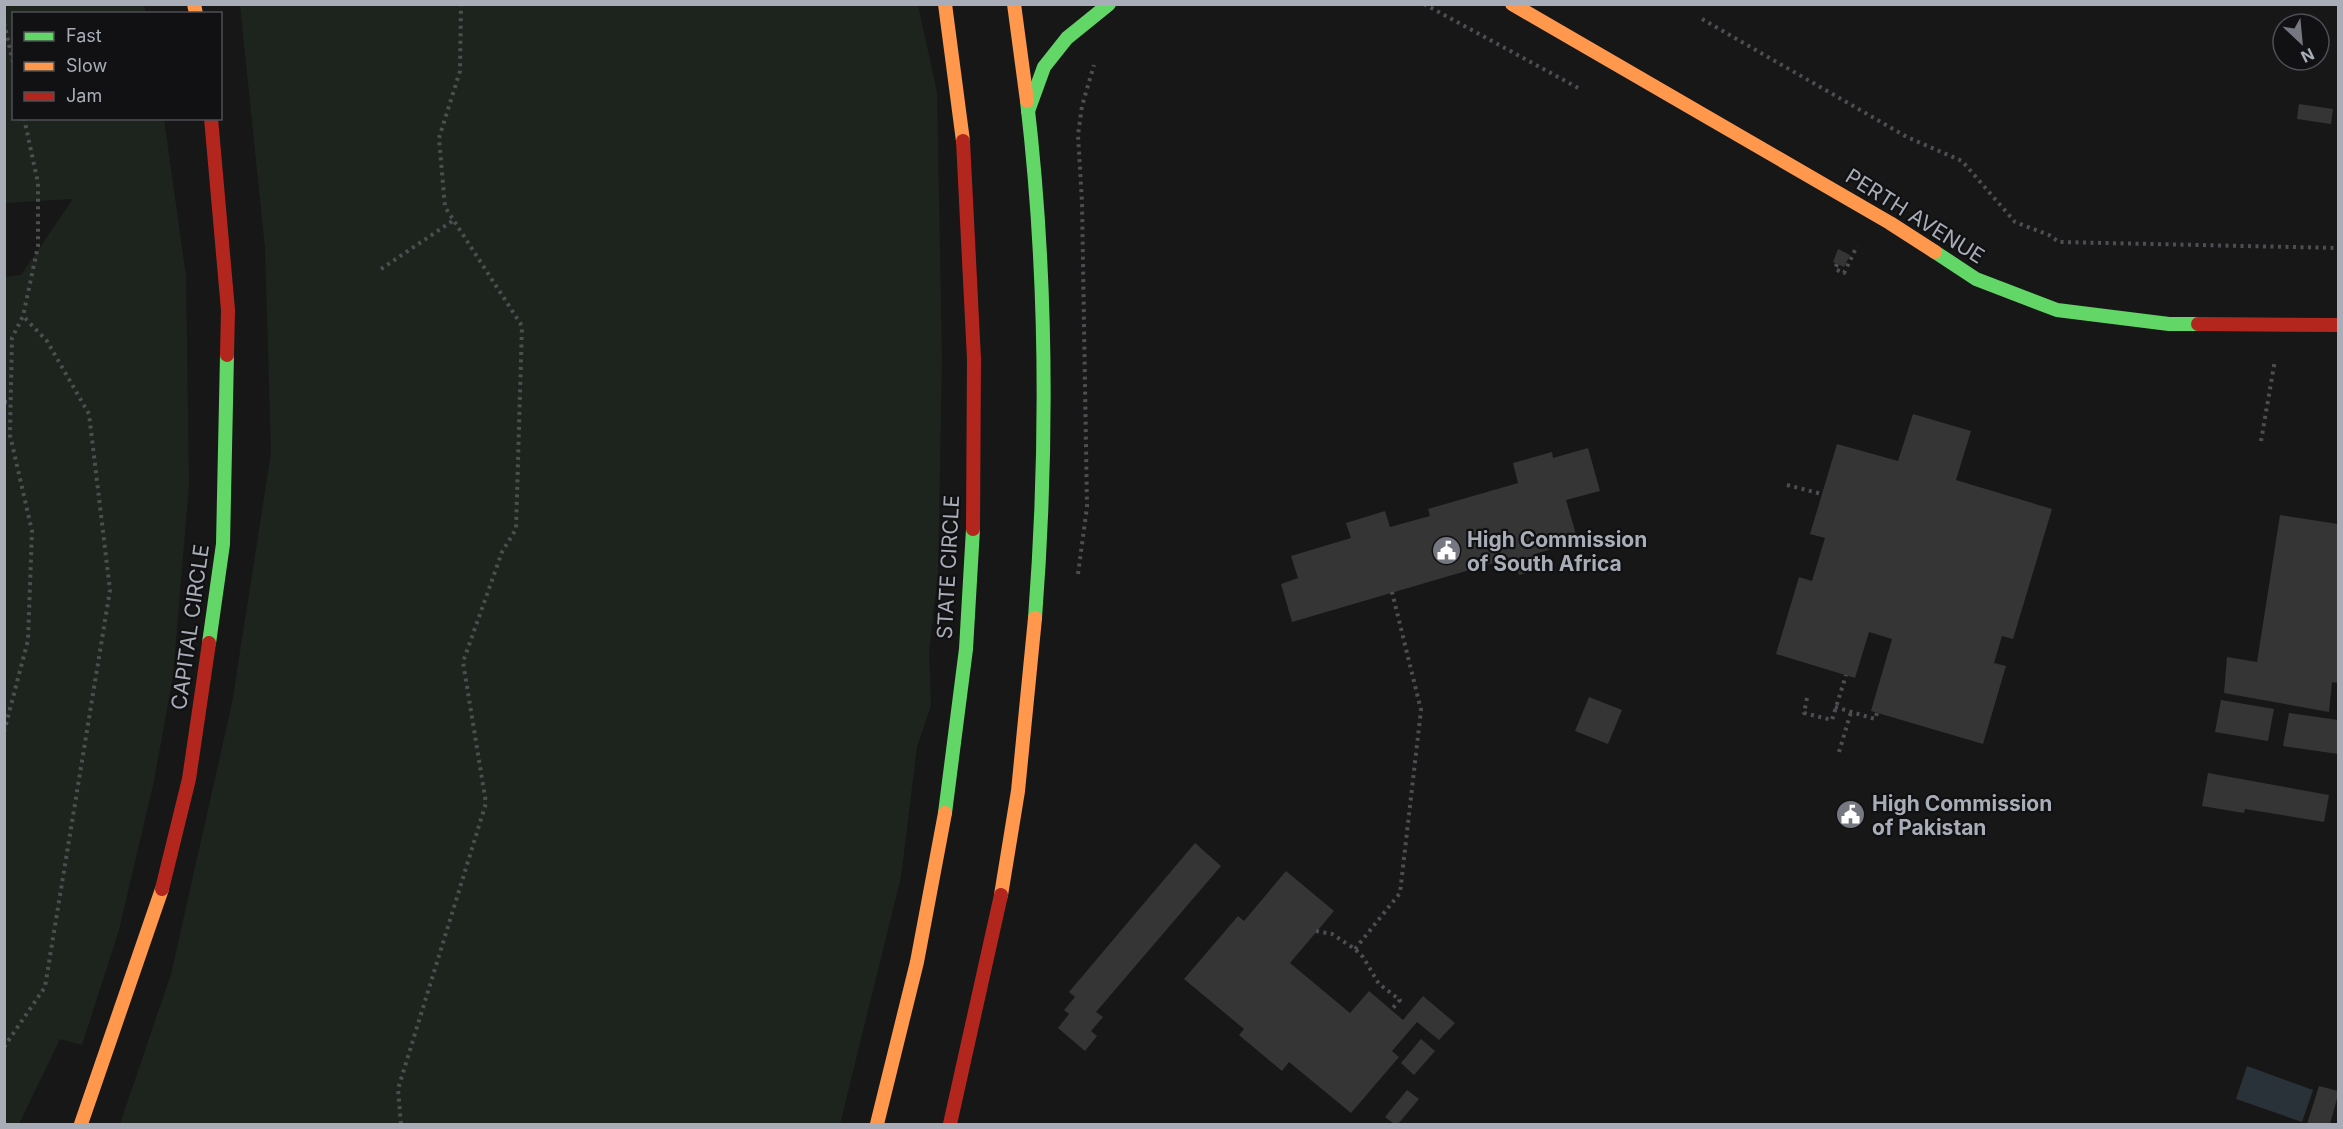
<svg xmlns="http://www.w3.org/2000/svg" width="2343" height="1129" font-family="Inter,sans-serif">
<style>
.green{fill:#1d241e}
.water{fill:#2a3239}
.building{fill:#353536}
.lines{fill:none;stroke-linecap:round;stroke-linejoin:round}
.path{stroke:#4d4e52;stroke-width:4;stroke-dasharray:3 4.5;stroke-linecap:butt}
.fast{stroke:#63d668;stroke-width:14}
.slow{stroke:#ff974d;stroke-width:14}
.jam{stroke:#b3261e;stroke-width:14}
.labels{text-anchor:middle;dominant-baseline:central;stroke-width:4.5;stroke-linejoin:round;paint-order:stroke}
.street-label{font-size:21px;fill:#a8adb8;stroke:#111113}
.poi-label{font-size:21px;font-weight:bold;fill:#a8adb8;stroke:#111113;text-anchor:start}
</style>
<rect width="100%" height="100%" fill="#171717"/>
<!-- green -->
<g class="green">
<path d="M5,4l139,1 2,8 -132,1v104l150,1 22,157 3,209 -16,191 -19,105 -35,149 -37,115 -22,-6 -41,85h-15l1,-847 16,-2 52,-76 -68,4z"/>
<path d="M240,5h678l19,87 5,267 -4,214 -9,78 2,54 -14,42 -16,130 -61,247h-720l51,-150 61,-271 39,-250 -6,-205z"/>
</g>
<!-- water -->
<path class="water" d="M2247,1066l66,24 -11,32 -66,-23z"/>
<!-- building -->
<g class="building">
<path d="M2299,104l34,5 -2,15 -34,-5z"/>
<path d="M1838,249l12,6 -6,12 -11,-5z"/>
<path d="M1913,414l58,17 -15,49 96,29 -39,130 -11,-3 -8,27 12,3 -23,78 -112,-33 21,-72 -23,-7 -14,46 -79,-24 23,-77 13,4 13,-43 -15,-4 27,-90 61,17z"/>
<path d="M1588,448l12,43 -34,9 12,41 -43,13 4,15 -20,6 -5,-18 -222,65 -11,-38 17,-6 -7,-22 60,-18 -5,-15 39,-12 5,16 40,-11 -2,-7 90,-26 -5,-20 39,-11 1,6z"/>
<path d="M2280,515l58,9v159l-6,-1 -3,30 -105,-19 3,-36 30,5z"/>
<path d="M1589,697l33,13 -14,34 -33,-13z"/>
<path d="M2221,700l53,9 -6,32 -53,-9z"/>
<path d="M2289,713l49,7v34l-55,-8z"/>
<path d="M2208,773l121,22 -5,27 -79,-13 -1,4 -42,-7z"/>
<path d="M1195,843l26,23 -125,146 7,5 -12,14 6,5 -12,15 -27,-23 11,-14 -5,-4 11,-13 -6,-5z"/>
<path d="M1286,871l48,40 -44,52 60,50 19,-22 34,29 20,-24 32,27 -16,17 -22,-18 -25,29 7,6 -48,56 -62,-51 -7,9 -43,-36 5,-6 -60,-50 54,-63 6,5z"/>
<path d="M1421,1039l14,12 -21,24 -13,-12z"/>
<path d="M2319,1086l19,5v4l-8,29h-23z"/>
<path d="M1407,1090l12,9 -21,25h-4l-9,-7z"/>
</g>
<g class="lines">
<!-- path -->
<g class="path">
<path d="M1424,4l158,86"/>
<path d="M1702,19l205,118 55,24 53,61 34,13 10,7 279,6"/>
<path d="M4,23l10,43"/>
<path d="M1837,264l-2,5 9,4 13,-27"/>
<path d="M381,269l73,-49"/>
<path d="M4,402h7"/>
<path d="M2261,441l14,-81"/>
<path d="M1787,485l35,9"/>
<path d="M1078,574l9,-67 -5,-305 -4,-67 4,-29 12,-41"/>
<path d="M1807,698l-3,15 28,7 14,-45"/>
<path d="M1835,707l40,12 2,-6"/>
<path d="M4,732l24,-92 4,-109 -22,-96 2,-97 11,-22 15,-70v-63l-14,-65"/>
<path d="M1839,752l12,-40"/>
<path d="M1316,931l16,3 23,15 8,8 16,27 21,16 -9,10"/>
<path d="M1355,949l45,-56 21,-183 -29,-118"/>
<path d="M4,1047l41,-60 65,-397 -21,-176 -42,-73 -24,-25"/>
<path d="M401,1124l-3,-35 88,-286 -23,-141 39,-110 14,-23 6,-203 -77,-119 -6,-69 21,-67 1,-67"/>
</g>
<!-- fast -->
<g class="fast">
<path d="M1027,101c20,171 21,346 8,517"/>
<path d="M1028,111l16,-44 23,-29 42,-34"/>
<path d="M1935,252l41,27 81,31 112,14h29"/>
<path d="M209,643l14,-99 4,-189"/>
<path d="M945,813l21,-164 7,-120"/>
</g>
<!-- slow -->
<g class="slow">
<path d="M194,4l2,10"/>
<path d="M945,4l18,137"/>
<path d="M1014,4l13,97"/>
<path d="M1512,4l378,219 45,29"/>
<path d="M1001,895l17,-104 17,-173"/>
<path d="M81,1124l81,-235"/>
<path d="M877,1124l40,-162 28,-149"/>
</g>
<!-- jam -->
<g class="jam">
<path d="M211,118l17,192 -1,45"/>
<path d="M963,141l11,218 -1,170"/>
<path d="M2198,324l140,1"/>
<path d="M162,889l27,-110 20,-136"/>
<path d="M950,1124l51,-229"/>
</g>
</g>
<!-- icons -->
<defs>
<symbol id="civic-disc" viewBox="-11 -11 22 22"><circle r="9.5" fill="#757880" stroke="#111113"/><path d="M-.6-6.5H3V-4.5H.6V-3L4-1V1h2V6H-6V1h2V-1L-.6-3ZM-1.2 2.5V6h2.4V2.5Z" fill="#fff"/></symbol>
</defs>
<g fill-rule="evenodd">
<use href="#civic-disc" x="1430" y="534" width="33" height="33"/>
<use href="#civic-disc" x="1834" y="798" width="33" height="33"/>
</g>
<g class="labels">
<!-- street labels -->
<g class="street-label">
<text transform="translate(1915 216) rotate(32)">PERTH AVENUE</text>
<text transform="translate(948 567) rotate(-87)">STATE CIRCLE</text>
<text transform="translate(190 627) rotate(-82)">CAPITAL CIRCLE</text>
</g>
<!-- poi labels -->
<g class="poi-label">
<text x="1467" y="539">High Commission<tspan x="1467" dy="24">of South Africa</tspan></text>
<text x="1872" y="803">High Commission<tspan x="1872" dy="24">of Pakistan</tspan></text>
</g>
</g>
<!-- border -->
<rect width="2343" height="1129" fill="none" stroke="#a8adb8" stroke-width="12"/>
<!-- legend -->
<rect x="12" y="12" width="210" height="108" fill="#111113" stroke="#4d4f55" stroke-width="1.5"/>
<rect x="24" y="32" width="30" height="9" fill="#63d668" stroke="#4d4f55" stroke-width="1.5"/>
<text x="66" y="42" font-size="18" fill="#a8adb8">Fast</text>
<rect x="24" y="62" width="30" height="9" fill="#ff974d" stroke="#4d4f55" stroke-width="1.5"/>
<text x="66" y="72" font-size="18" fill="#a8adb8">Slow</text>
<rect x="24" y="92" width="30" height="9" fill="#b3261e" stroke="#4d4f55" stroke-width="1.5"/>
<text x="66" y="102" font-size="18" fill="#a8adb8">Jam</text>
<!-- north arrow -->
<g transform="translate(2301 42) rotate(154)"><circle r="28" fill="#111113" stroke="#4d4f55" stroke-width="1.5"/>
<path d="M0-4.5L10 22L0 15L-10 22Z" fill="#757880"/>
<text y="-9" font-size="16" font-weight="bold" text-anchor="middle" fill="#a8adb8">N</text>
</g>
</svg>
